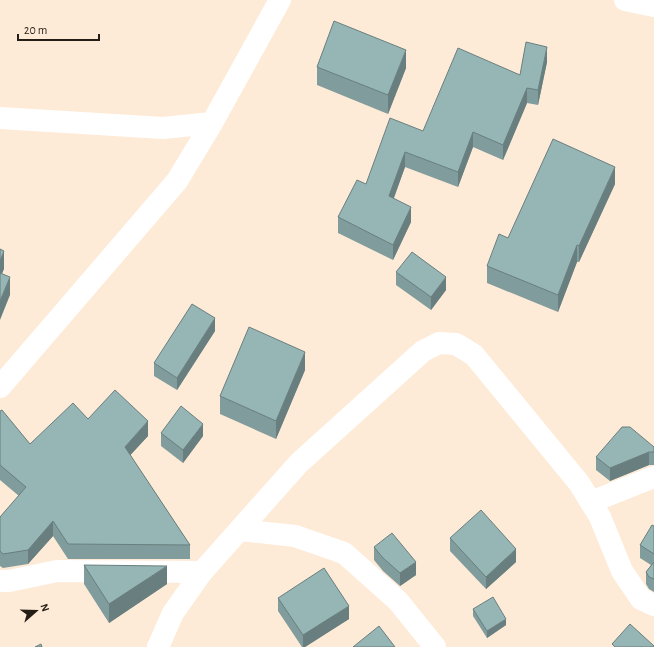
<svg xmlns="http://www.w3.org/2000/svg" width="654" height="647" font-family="'Alegreya Sans',sans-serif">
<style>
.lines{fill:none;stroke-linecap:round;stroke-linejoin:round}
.street{stroke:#fff;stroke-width:22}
.wall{fill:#819c9c}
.shaded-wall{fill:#697f7f}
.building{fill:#96b5b5;stroke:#697f7f}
</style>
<rect width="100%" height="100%" fill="#feebd7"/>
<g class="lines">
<!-- street -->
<g class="street">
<path d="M625,0l29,6"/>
<path d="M0,118l163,10 49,-5 68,-123"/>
<path d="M0,387l177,-206 35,-58"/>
<path d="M591,502l63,-25"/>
<path d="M240,530l55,6 49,17 54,48 37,46"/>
<path d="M0,581h9l48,-10 145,1"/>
<path d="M158,647l15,-34 29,-41 97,-109 124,-112 16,-8 17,1 18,11 105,128 21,34 22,54 19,28 13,6"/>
</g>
</g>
<!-- wall -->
<g class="wall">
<path d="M547,62l-9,43 -11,-2 -24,57 -30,-13 -15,40 -53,-20 -11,31 17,24 -18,38 -55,-27v-16l28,-33 57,-53 97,-56z"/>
<path d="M317,67l89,1 -18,46 -71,-29z"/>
<path d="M615,184l-36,78h-2l-19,50 -71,-29v-17l21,-28z"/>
<path d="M396,272l50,18 -15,20 -35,-25z"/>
<path d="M215,331l-38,59 -23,-14v-13z"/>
<path d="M305,370l-29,69 -56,-25v-18z"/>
<path d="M0,411l30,33 58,-25 60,17 -18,19 60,90v14h-122l-15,-23 -25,28 -25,4 -3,-2v-49l19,-21 -19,-16z"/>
<path d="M161,433l42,3 -20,27 -22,-17z"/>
<path d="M654,447v18h-5l-39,16 -14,-11v-13z"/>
<path d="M654,526v66l-5,-3 -3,-5v-12l5,-7 -11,-7v-13z"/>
<path d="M450,538l66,24 -30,27 -36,-38z"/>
<path d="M374,547l42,28 -16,11 -17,-15 -9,-11z"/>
<path d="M84,565l83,19 -58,39 -25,-39z"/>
<path d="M278,598l71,21 -44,28h-3l-24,-36z"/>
<path d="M473,609l33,16 -19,13 -14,-22z"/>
</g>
<!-- shaded-wall -->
<g class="shaded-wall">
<path d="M547,47v15l-9,43v-15z"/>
<path d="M406,50v18l-18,46v-19z"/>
<path d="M527,88v15l-24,57v-15z"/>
<path d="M473,132v15l-15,40v-15z"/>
<path d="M405,152v15l-16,44v-15z"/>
<path d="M615,167v17l-36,78v-16z"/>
<path d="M411,207v15l-18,38v-15z"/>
<path d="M577,245v17l-19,50v-17z"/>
<path d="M4,251v18l-4,10v-18z"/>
<path d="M10,277v18l-10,25v-19z"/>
<path d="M446,277v13l-15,20v-13z"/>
<path d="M215,318v13l-38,59v-12z"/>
<path d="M305,352v18l-29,69v-18z"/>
<path d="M148,421v15l-23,25v-14z"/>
<path d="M203,424v12l-20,27v-13z"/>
<path d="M649,452v13l-39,16v-13z"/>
<path d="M53,521v15l-25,28v-14z"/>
<path d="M516,549v13l-30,27v-12z"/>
<path d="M416,562v13l-16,11v-13z"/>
<path d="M167,566v18l-58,39v-19z"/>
<path d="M349,606v13l-44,28h-2v-12z"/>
<path d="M506,619v6l-19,13v-7z"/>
</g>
<!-- building -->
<g class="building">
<path d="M334,21l72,29 -18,45 -71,-28z"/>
<path d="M526,42l21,5 -9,43 -11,-2 -24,57 -30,-13 -15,40 -53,-20 -16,44 22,11 -18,38 -55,-28 19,-37 9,4 24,-66 33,13 35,-83 62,27z"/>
<path d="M553,139l62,28 -36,79 -2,-1 -19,50 -71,-29 12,-32 9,4z"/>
<path d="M0,249l4,2 -4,10z"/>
<path d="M412,252l34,25 -15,20 -35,-25z"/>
<path d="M0,273l10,4 -10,24z"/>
<path d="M192,304l23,14 -38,60 -23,-15z"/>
<path d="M249,327l56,25 -29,69 -56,-25z"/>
<path d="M115,390l33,31 -23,26 65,98 -122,-1 -15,-23 -25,29 -25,4 -3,-3v-34l26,-30 -26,-22v-54l2,-1 28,34 43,-41 15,16z"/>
<path d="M181,406l22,18 -20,26 -22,-17z"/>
<path d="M622,427h8l24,20v5h-5l-39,16 -14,-11z"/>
<path d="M481,510l35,39 -30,28 -36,-39z"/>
<path d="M652,525l2,1v28l-14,-9z"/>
<path d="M392,533l24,29 -16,11 -17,-15 -9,-11z"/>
<path d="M654,562v17l-5,-2 -3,-5z"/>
<path d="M84,565l83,1 -58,38z"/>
<path d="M324,568l25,38 -46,29 -25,-37z"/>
<path d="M493,597l13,22 -19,12 -14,-22z"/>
<path d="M630,624l24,22v1h-39l-3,-3z"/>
<path d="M379,626l16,21h-42z"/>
<path d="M41,644l1,3h-7z"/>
</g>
<!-- north arrow -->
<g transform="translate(36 611) rotate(70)" stroke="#feebd7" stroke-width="3" paint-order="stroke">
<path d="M0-3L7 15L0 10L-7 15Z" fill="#251e17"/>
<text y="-6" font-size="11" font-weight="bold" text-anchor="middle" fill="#251e17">N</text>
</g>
<!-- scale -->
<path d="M18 34v6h81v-6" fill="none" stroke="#251e17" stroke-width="2"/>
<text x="24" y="34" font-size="12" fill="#251e17" stroke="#feebd7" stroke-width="3" paint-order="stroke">20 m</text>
</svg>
